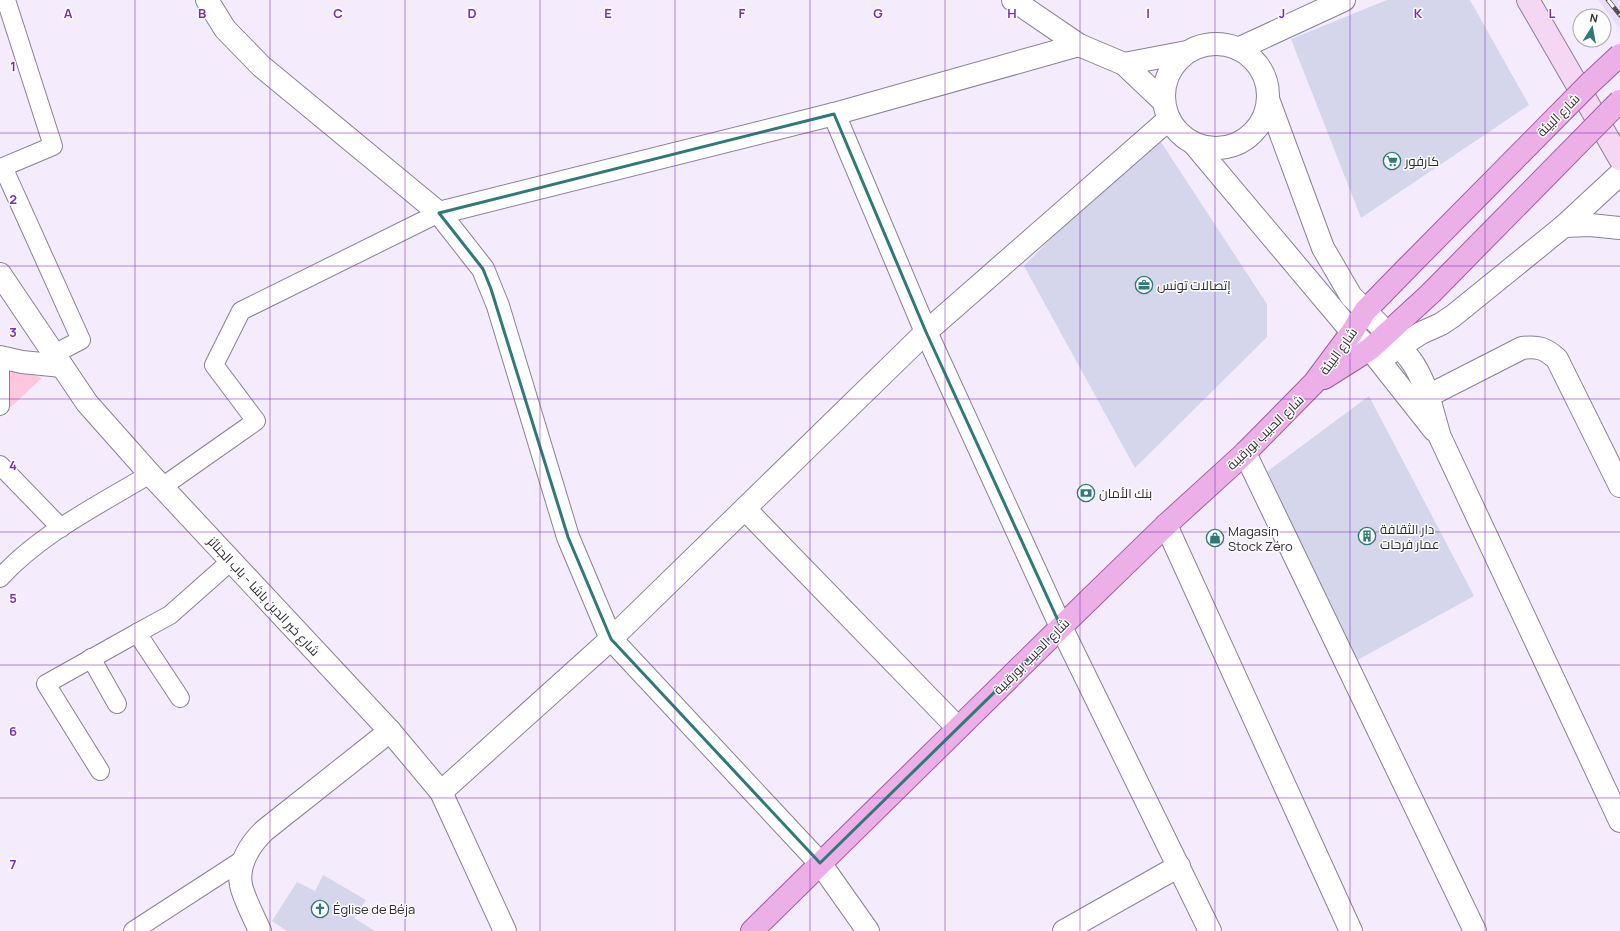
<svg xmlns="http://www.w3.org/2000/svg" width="1620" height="931" font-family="Manrope,Cairo,sans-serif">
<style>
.built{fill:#eaddf9}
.green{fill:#ffc7dd}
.building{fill:#d5d6ec}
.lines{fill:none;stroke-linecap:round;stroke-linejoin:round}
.pedestrian-casing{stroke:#8a8193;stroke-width:20}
.minor-casing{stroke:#8a8193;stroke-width:24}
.tertiary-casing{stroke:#8a8193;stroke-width:24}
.secondary-casing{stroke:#8a8193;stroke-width:24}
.primary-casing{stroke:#a15e9e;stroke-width:24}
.pedestrian{stroke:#fff;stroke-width:18}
.minor{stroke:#fff;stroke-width:22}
.tertiary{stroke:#fff;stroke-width:22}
.secondary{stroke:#f5d7f3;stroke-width:22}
.primary{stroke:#ecafe8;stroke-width:22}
.rail-casing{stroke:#544f58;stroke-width:4.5}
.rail{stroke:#fdfdfd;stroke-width:3;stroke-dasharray:9;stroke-linecap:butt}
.primary-bridge-casing{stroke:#a15e9e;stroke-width:24;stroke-linecap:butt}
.primary-bridge{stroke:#ecafe8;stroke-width:22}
.marked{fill:none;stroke:#307976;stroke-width:3;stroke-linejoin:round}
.grid{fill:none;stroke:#7b2cbf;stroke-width:1;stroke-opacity:0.55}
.labels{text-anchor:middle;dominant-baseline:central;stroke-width:3;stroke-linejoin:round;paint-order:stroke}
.street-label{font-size:13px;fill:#2f2b33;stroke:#fdfdfd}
.poi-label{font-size:13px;fill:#2f2b33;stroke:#fdfdfd;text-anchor:start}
.grid-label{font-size:13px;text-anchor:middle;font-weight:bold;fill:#7b2cbf;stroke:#fdfdfd;stroke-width:3;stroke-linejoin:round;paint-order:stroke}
</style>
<rect width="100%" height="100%" fill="#f4ecfd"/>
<!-- built -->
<path class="built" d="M1598,0h22v29z"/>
<!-- green -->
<path class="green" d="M8,365l34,13 -42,39v-50z"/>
<!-- building -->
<g class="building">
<path d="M1387,0h83l59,105 -168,113 -70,-179z"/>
<path d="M1155,133l112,171v33l-132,131 -111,-202z"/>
<path d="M1369,396l105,200 -120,66 -94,-185z"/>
<path d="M323,875l43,25 -12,18 21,13h-88l-15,-10 25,-39 18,9z"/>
</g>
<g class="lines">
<defs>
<g id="pedestrian">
<path d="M6,0l47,146 -50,21 78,173 -27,14"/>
<path d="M0,406v-49"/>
<path d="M0,465l61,63"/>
<path d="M162,487l94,-66 -42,-56 27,-54 198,-98"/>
<path d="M0,578c41,-45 99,-73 150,-104"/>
<path d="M91,658l26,46"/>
<path d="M180,698l-43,-65 33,-18 61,-54"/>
<path d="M100,771l-54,-87 91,-51"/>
<path d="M133,931l111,-72"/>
</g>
<g id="minor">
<path d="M207,0l18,29 36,37 178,147 44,56 15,37 70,231 43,102 209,224 48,68"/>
<path d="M1238,49l106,-49"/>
<path d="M834,114l92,218 135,295 149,304"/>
<path d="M439,213l395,-99 245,-69"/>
<path d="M1564,226l26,-1 30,3"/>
<path d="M0,274l87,129 63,71 240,257 51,61 64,139"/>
<path d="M1387,333c7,8 16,17 23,26 17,23 22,52 30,78l180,384"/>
<path d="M1370,349l64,81"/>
<path d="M0,357l22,5 40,4"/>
<path d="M1379,360l42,-27 20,-9 12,-8 111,-90 56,-52"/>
<path d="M1428,396l94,-48c16,-2 23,0 35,11l63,127"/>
<path d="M1245,453l230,478"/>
<path d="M745,509l213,219"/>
<path d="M1166,525l185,406"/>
<path d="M441,792l170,-153 315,-307 243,-213"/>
<path d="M260,931c-6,-14 -16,-32 -19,-46 -4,-21 10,-42 24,-55l125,-99"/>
<path d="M1064,931l115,-65"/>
</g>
<g id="tertiary">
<path d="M1013,0l66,45 45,19 39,37"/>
<circle cx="1216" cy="96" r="52"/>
<path d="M1124,64l63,-12"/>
<path d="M1268,99l55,149 28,48 36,37"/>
<path d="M1194,144l158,188 18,17"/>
</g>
<path id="secondary" d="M1528,0l92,159"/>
<g id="primary">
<path d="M1324,378l46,-29 61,-56"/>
<path d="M752,931l309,-304 105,-102 79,-72 69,-70 38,-51 13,-21 42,-43"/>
</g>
</defs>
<!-- pedestrian casing -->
<use href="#pedestrian" class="pedestrian-casing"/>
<!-- minor casing -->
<use href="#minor" class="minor-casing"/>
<!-- tertiary casing -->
<use href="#tertiary" class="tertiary-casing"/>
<!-- secondary casing -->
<use href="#secondary" class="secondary-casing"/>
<!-- primary casing -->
<use href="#primary" class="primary-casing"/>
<!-- pedestrian -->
<use href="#pedestrian" class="pedestrian"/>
<!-- minor -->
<use href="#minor" class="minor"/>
<!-- tertiary -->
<use href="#tertiary" class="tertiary"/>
<!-- secondary -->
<use href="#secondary" class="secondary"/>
<!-- primary -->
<use href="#primary" class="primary"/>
<defs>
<path id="rail" d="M1608,0l12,15"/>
</defs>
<!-- rail casing -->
<use href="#rail" class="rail-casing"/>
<!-- rail -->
<use href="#rail" class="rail"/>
<defs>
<g id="primary-bridge">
<path d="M1407,268l183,-185 30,-28"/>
<path d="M1431,293l189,-192"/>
</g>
</defs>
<!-- primary-bridge casing -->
<use href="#primary-bridge" class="primary-bridge-casing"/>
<!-- primary-bridge -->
<use href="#primary-bridge" class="primary-bridge"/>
</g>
<!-- marked area -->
<path class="marked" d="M834,114l92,218 135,295 -241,236 -209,-224 -43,-102 -77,-248 -8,-20 -44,-56z"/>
<!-- grid -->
<path class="grid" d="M135,0v931M270,0v931M405,0v931M540,0v931M675,0v931M810,0v931M945,0v931M1080,0v931M1215,0v931M1350,0v931M1485,0v931M0,133h1620M0,266h1620M0,399h1620M0,532h1620M0,665h1620M0,798h1620"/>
<!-- icons -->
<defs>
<symbol id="supermarket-ring" viewBox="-11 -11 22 22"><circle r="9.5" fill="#fdfdfd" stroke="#307976" stroke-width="1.5"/><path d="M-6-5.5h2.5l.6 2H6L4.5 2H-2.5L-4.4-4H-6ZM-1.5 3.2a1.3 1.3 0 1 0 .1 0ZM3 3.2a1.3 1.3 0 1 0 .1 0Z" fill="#307976"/></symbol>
<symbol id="office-ring" viewBox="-11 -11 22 22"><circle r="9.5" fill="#fdfdfd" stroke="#307976" stroke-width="1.5"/><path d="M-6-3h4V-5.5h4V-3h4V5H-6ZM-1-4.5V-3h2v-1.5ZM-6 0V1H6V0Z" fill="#307976"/></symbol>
<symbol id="bank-ring" viewBox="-11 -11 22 22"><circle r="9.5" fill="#fdfdfd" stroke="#307976" stroke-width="1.5"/><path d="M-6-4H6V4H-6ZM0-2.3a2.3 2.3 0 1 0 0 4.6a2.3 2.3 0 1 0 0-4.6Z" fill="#307976"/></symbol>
<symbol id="building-ring" viewBox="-11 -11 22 22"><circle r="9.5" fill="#fdfdfd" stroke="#307976" stroke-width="1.5"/><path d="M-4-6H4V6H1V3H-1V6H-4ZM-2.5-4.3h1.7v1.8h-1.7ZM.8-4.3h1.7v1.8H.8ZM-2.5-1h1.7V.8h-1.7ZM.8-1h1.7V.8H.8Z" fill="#307976"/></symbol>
<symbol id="shop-ring" viewBox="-11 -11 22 22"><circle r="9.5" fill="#fdfdfd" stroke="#307976" stroke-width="1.5"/><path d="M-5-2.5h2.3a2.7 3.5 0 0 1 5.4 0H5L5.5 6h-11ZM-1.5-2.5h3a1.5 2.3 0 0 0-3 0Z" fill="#307976"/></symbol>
<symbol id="church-ring" viewBox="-11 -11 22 22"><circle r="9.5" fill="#fdfdfd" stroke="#307976" stroke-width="1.5"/><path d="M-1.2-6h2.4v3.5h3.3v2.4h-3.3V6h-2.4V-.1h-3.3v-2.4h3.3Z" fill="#307976"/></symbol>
</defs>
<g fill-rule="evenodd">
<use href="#supermarket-ring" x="1382" y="151" width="20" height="20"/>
<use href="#office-ring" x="1134" y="275" width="20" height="20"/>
<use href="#bank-ring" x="1076" y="483" width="20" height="20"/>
<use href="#building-ring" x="1357" y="526" width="20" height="20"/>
<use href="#shop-ring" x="1205" y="528" width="20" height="20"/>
<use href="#church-ring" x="310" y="899" width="20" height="20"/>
</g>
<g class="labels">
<!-- street labels -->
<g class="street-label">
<text transform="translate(1558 115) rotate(-45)">شارع البيئة</text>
<text transform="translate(1338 351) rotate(-54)">شارع البيئة</text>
<text transform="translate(1265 432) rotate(-44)">شارع الحبيب بورقيبة</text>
<text transform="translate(264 596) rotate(47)">شارع خير الدين باشا - باب الجنائز</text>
<text transform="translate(1031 656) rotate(-45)">شارع الحبيب بورقيبة</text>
</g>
<!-- poi labels -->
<g class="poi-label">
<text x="1405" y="161">كارفور</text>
<text x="1157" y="285">إتصالات تونس</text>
<text x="1099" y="493">بنك الأمان</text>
<text x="1380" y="529">دار الثقافة<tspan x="1380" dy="15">عمار فرحات</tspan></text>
<text x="1228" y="531">Magasin<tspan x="1228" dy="15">Stock Zéro</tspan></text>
<text x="333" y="909">Église de Béja</text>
</g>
</g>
<g class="grid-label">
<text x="68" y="18">A</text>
<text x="202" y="18">B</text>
<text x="338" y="18">C</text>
<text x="472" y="18">D</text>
<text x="608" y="18">E</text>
<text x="742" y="18">F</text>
<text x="878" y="18">G</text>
<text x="1012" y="18">H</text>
<text x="1148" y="18">I</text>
<text x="1282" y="18">J</text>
<text x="1418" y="18">K</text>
<text x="1552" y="18">L</text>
<text x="13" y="71">1</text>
<text x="13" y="204">2</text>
<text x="13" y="337">3</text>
<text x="13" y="470">4</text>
<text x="13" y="603">5</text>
<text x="13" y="736">6</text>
<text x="13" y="869">7</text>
</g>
<!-- north arrow -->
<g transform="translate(1592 28) rotate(11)"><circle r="19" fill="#fdfdfd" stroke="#aba9ac"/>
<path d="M0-3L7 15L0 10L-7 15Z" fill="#307976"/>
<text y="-6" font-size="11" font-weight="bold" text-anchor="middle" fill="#2f2b33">N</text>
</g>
</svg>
